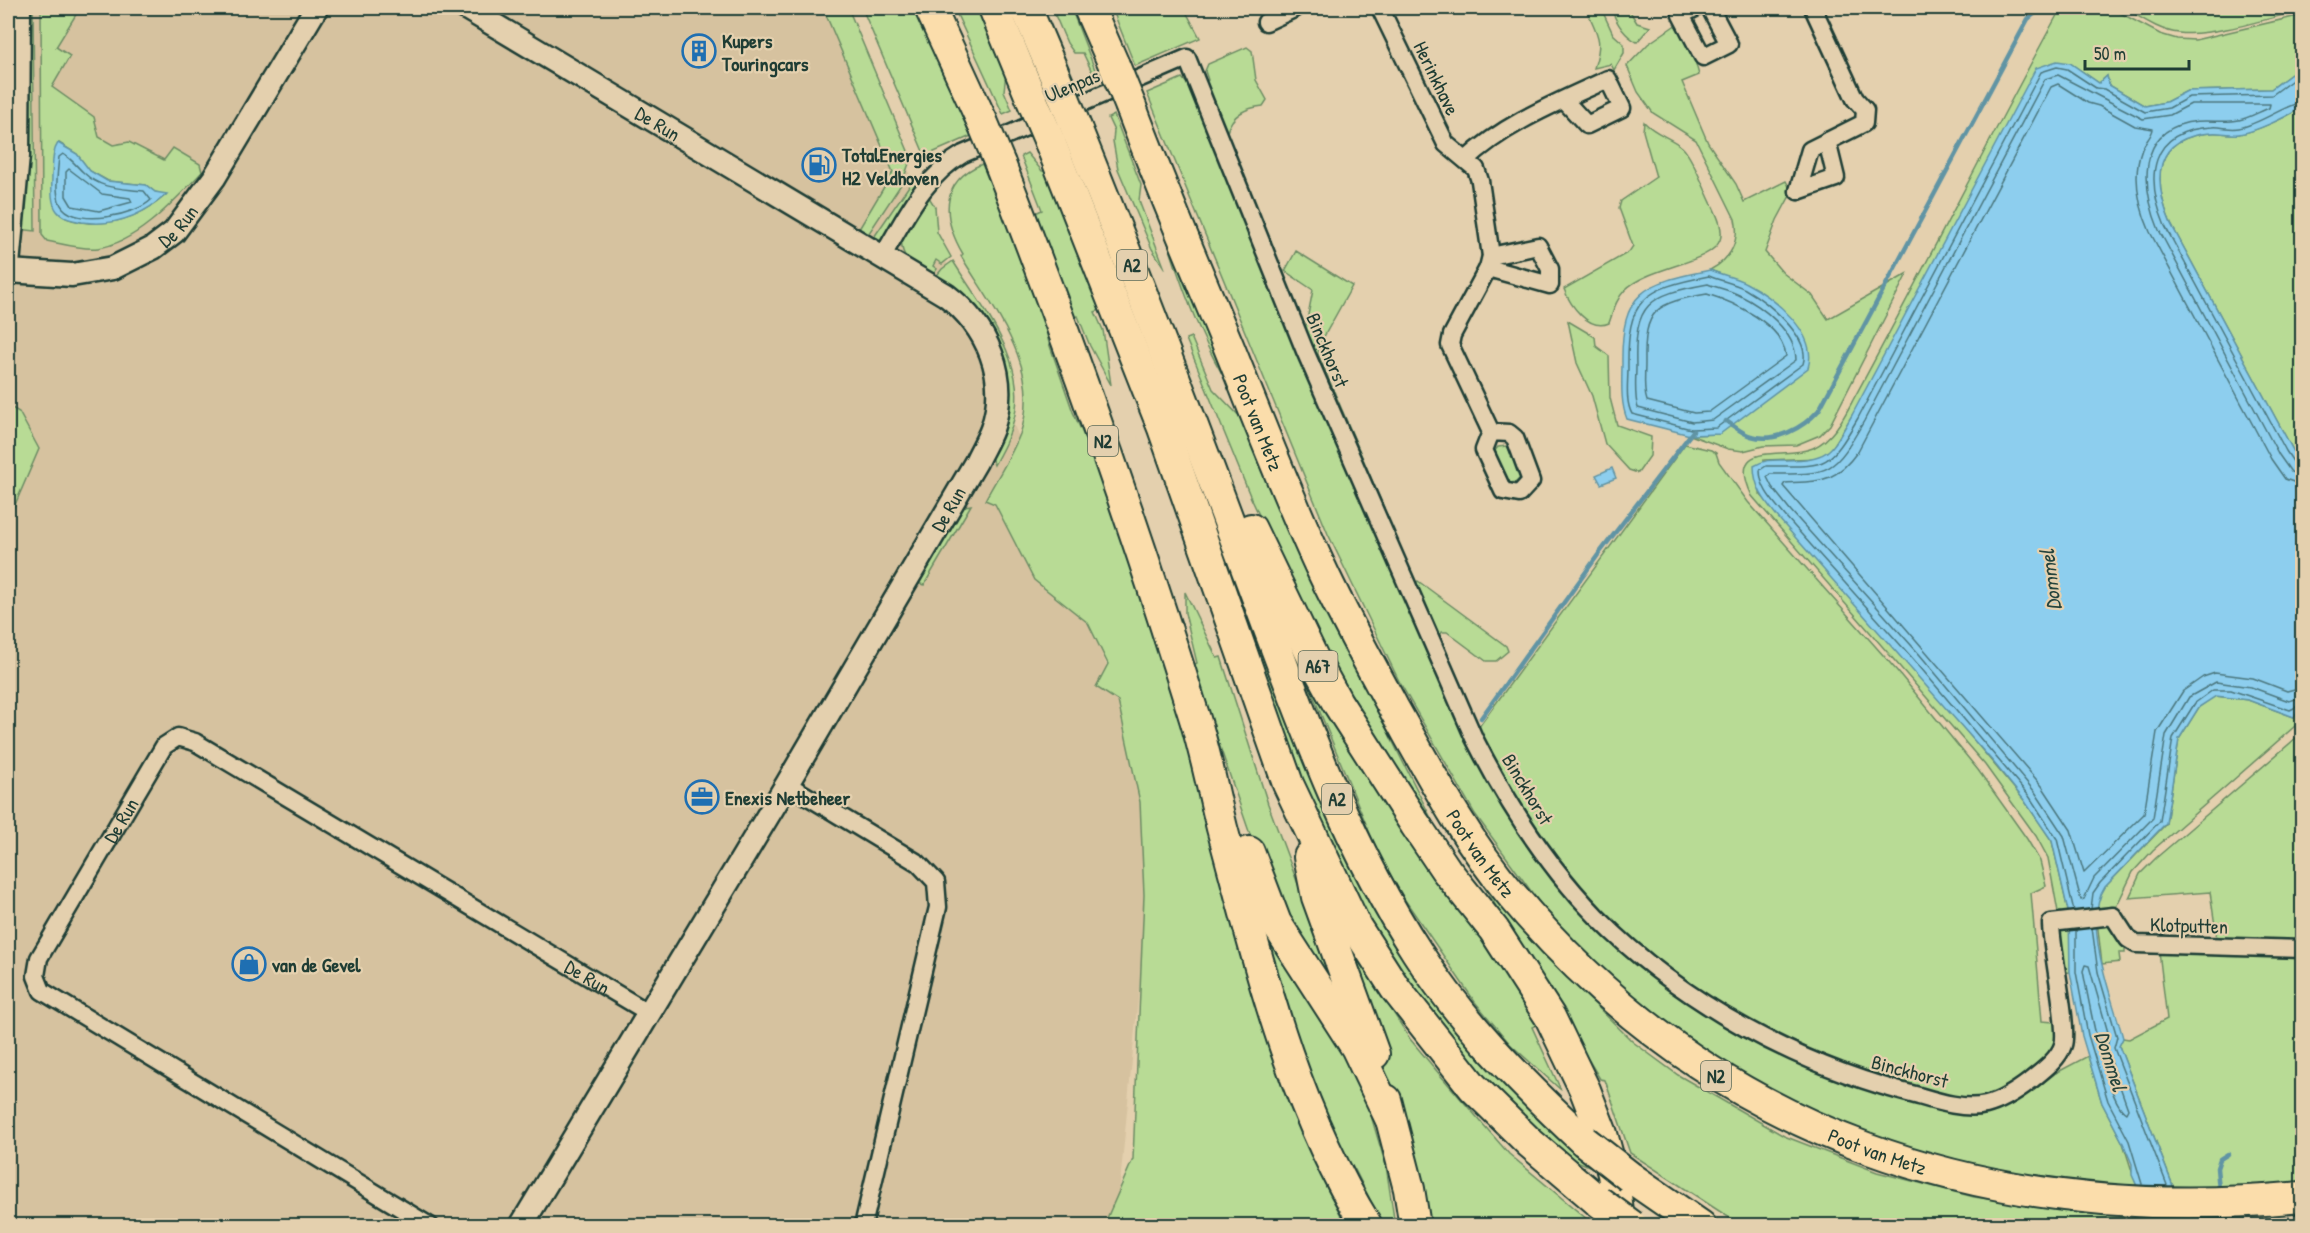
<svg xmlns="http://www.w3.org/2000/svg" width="2310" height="1233" font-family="'Patrick Hand',sans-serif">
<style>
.built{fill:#d6c29f}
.green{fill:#b8db95;stroke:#6c8c64;stroke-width:1.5;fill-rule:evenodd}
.water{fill:#8dceee;stroke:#6194a4;stroke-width:1.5}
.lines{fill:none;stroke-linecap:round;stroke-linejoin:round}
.shore{stroke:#4b777e;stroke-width:1.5}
.stream{stroke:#6194a4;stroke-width:4.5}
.street-casing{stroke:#1f3d34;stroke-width:21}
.secondary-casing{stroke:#1f3d34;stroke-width:27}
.highway-casing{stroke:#1f3d34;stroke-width:34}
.street{stroke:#e4d0ae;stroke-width:16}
.secondary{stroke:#e4d0ae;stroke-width:22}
.highway{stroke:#fbddab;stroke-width:30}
.highway-bridge-casing{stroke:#1f3d34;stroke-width:34;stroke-linecap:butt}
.highway-bridge{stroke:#fbddab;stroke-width:30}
.labels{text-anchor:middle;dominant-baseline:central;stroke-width:4.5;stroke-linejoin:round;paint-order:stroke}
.shield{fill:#e4d0ae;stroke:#5a6959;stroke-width:1.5}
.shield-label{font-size:18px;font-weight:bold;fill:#1f3d34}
.poi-label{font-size:20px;font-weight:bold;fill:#1f3d34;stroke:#e4d0ae;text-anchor:start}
.street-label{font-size:20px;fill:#1f3d34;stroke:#e4d0ae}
.water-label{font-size:21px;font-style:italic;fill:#24443d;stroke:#e4d0ae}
</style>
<rect width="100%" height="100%" fill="#e4d0ae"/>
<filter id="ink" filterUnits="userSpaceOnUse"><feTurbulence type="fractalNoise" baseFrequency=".0167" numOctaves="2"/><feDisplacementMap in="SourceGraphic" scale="12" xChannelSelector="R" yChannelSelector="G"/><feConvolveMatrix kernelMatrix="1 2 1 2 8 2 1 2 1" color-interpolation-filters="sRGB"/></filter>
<g filter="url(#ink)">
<!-- built -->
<path class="built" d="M8,8h833l235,567 80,238 -40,412h-1108z"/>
<!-- green -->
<g class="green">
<path d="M28,8h5l2,223 -16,-2z"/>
<path d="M41,8h39l-24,39 14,9 -18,31 42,30 5,20 14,8 16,-3 35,18 9,-12 27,16 2,8c-26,27 -65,71 -104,76 -16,2 -35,-4 -51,-7l-5,-6zM59,143l18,11 13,17 18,10 38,4 9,7 11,3c-27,24 -64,36 -100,23l-13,-20 1,-45z"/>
<path d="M823,8h25l63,150 -9,25 -35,53 -11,-2 37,-62z"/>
<path d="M862,8h56l47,107 -3,2 9,19 -46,20z"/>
<path d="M954,8h24l28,65 -2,18 8,19 -9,4z"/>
<path d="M1052,8h19l26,67 -3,1 -11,-23h-9l-7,-10z"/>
<path d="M1112,8h72l16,30 -65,28z"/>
<path d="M1586,8h15l12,26 11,10v9l-10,17 -3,-6 -17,4c10,-30 3,-33 -8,-60z"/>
<path d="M1611,8h17l9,15 13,4 -13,15c-14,-7 -21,-20 -26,-34z"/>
<path d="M2061,8h50l49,26 17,5 18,1 107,-25v51l-31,23 -84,2 -21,11 -21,4 -36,-21 -2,-9 -8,7 -29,-20 -239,387 -10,8 -57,2 -4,34 150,170 114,136 28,41 17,74 -11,-3 -10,-54 -12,-22 -51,-71 -233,-269c-27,-59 32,-35 61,-48 20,-9 30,-29 40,-48 71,-130 137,-263 208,-392z"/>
<path d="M2124,8h178v2c-32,8 -90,27 -123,23 -20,-2 -39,-16 -55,-25z"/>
<path d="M1677,24l17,33 5,18 -17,7 26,61 28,41 8,18 42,-21 6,11 -15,28 -12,32 18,21 29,22 16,24 79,-45 -77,151 -10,10 -24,10 -33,1 -20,5 -15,-2 -38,-14 30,-1 62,-125 -35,-25 -37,-14c21,-11 30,-29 25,-51l-39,-79 -43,-27 -15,-21 -11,-26 21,-22z"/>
<path d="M1247,47l5,4 4,29 11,20 -4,6c-17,2 -31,8 -36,26l-12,-17 -13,-33 6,-2 -3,-9 3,-7z"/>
<path d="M1182,78l8,9 4,-2 306,714 162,183 231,114 55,16 37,1 41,-18 30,-22 32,-17 14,47 21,40 15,47 -116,-13 -129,-27 -182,-87 -138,-114 -98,-135 -76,-133 -71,-147 -181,-441z"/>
<path d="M2302,107v360l-131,-243c-19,-45 -18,-87 40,-91 9,-1 19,2 28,1 16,-2 50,-18 63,-27z"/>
<path d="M1114,115l27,70 -2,16 26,68 -13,-20 -34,-80 -5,-28 1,-10 -6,-13z"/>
<path d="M1644,122c11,12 26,15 38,25 10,9 20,37 26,49 5,12 17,31 12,44 -8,23 -73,27 -95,50 -9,9 -12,22 -16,33 -20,9 -39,-18 -45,-34l65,-37 4,-6 -14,-38 2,-7 35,-24 -13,-46z"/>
<path d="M1070,135l282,723 234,301 3,7 -43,-17 -115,-126 -101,-165z"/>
<path d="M1027,153l15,18h4l54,139 -5,2 8,18 8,55 -21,-39 -12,-30 -4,2 -41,-104 9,-4 -21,-54z"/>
<path d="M982,164l7,17h3l48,125 9,37 24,69 37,82 27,79 154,521 37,97 18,34h-242l29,-66 11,-264 -4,-93 -22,-101 -22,-14 12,-23 -20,-41 -54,-43 -39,-76 -10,-4c12,-22 26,-43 35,-66 24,-66 -27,-125 -59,-178l2,-2c-20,-34 -25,-72 19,-90z"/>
<path d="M913,180l6,3 -38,61 -9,-4z"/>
<path d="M1151,181l83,212c-38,-56 -67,-146 -83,-212z"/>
<path d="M927,194l8,13 2,25 14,25 -9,7 -6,-4 -3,6 4,3 -6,9c-14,-11 -32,-19 -29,-39z"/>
<path d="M1296,251l56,35 -31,56 -3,12 66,154 -4,5 -75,-183 8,-40 -28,-19z"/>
<path d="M953,261c28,46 76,100 61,158 -4,17 -12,31 -20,46l-5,-13 15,-71 -70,-102 8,-10z"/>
<path d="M1568,321l27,16 1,9 13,10 1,42 7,27 34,12 -1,19 -12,17 -9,-3 -24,-26 -13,-48 -15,-33z"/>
<path d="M1191,337l22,52 36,37 96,220 105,210 -124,-200 -75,-158 -65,-159z"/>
<path d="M12,408l7,4 20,37 -31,72v-99z"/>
<path d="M1685,444l26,6 5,3 3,9 29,40 150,170 80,98 49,69 13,22 6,25 -15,7 11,128 12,1 6,8 -4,16 -11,17 -45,31 -37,8 -126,-36 -69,-32 -98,-61 -68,-61 -54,-64 -38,-54 -32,-66z"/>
<path d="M1507,446l15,30 -6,6 -11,2 -13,-30 6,-7z"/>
<path d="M971,505l-47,80 -10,-3 44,-75z"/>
<path d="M1418,581l88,65 2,5 -12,10h-10l-39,-29h-5l-4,10 -21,-53 -1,-6z"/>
<path d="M1185,592l32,66 4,-1 47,147 79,211 -79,-128 -76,-222 5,-2 -12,-50z"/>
<path d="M1301,666l239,357 -8,4 29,63 -51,-46 -35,-42 -70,-102 -27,-47z"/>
<path d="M2215,696l33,4 46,17 8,-10v13l-149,130 -20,22 -17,35 -4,4 -16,-1 3,-15 6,-8 61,-63 13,-85 20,-32z"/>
<path d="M2302,733v208l-85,-2 -7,-47 -81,6 11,-24 16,-16z"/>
<path d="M1467,858l54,60 2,13 16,18 94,93 45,33 106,61 93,36 97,25 157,22 19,-4 5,10 -411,1 -8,-4 -106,-69 -25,-73 -5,-1z"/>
<path d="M1251,891l27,61 72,113 19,44 17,57 9,59h-12l-28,-55 -3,1 -28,-39z"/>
<path d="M1329,911l81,128 31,37 68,78 85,71h-166l-32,-124z"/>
<path d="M2097,921h11l17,24v8h-6l1,9 -18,2z"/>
<path d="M2070,924v48l-11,1v-45z"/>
<path d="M2159,951l143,2v231l-127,7 -56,-145 4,-8 6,1 38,-20z"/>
</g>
<!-- water -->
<g class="water">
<path d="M2057,61l13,2 29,20 8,-7 2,9 36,21 21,-4 21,-11 84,-2 31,-23v41c-13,9 -47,25 -63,27 -9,1 -19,-2 -28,-1 -58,4 -59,46 -40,91l131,243v240l-8,10 -46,-17 -32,-4 -17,11 -20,32 -13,84 -61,64c-24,37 8,112 18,151l-4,8 69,179h-33l-23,-50v-11l-9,-21 -21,-40 -20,-67 -12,-64 -1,-57 -17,-74 -28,-41 -30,-37 -214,-243c-14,-18 -26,-31 -26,-54 11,-7 19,-6 32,-6 45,-1 44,-7 66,-45l184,-347z"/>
<path d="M58,143l19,11 13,17 17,10 39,4 9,7 12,2c-25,22 -52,33 -85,28 -9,-2 -19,-3 -25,-11 -7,-9 -5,-26 -5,-36 1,-11 0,-23 6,-32z"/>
<path d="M1710,270c12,5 24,7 36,13 27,14 73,50 62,85l-88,66 -30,1 -63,-16c-7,-17 -5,-38 -5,-56 -1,-72 22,-80 88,-93z"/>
<path d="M1612,468l4,10 -15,6 -5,-9z"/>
</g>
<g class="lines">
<!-- shore -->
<g class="shore">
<path d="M2302,102c-15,2 -44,23 -63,26 -9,2 -18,-2 -27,-1 -64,3 -67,51 -47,99l121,225 10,15 6,2"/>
<path d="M63,154c10,6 13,12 21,19 18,17 37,15 60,18l7,9c-15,15 -72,27 -88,8 -10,-11 -5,-38 -4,-51z"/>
<path d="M69,169l33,25 28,4 2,4 -33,9 -27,-5 -6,-10v-24z"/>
<path d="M1709,276c12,5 24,7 36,13 21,12 67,48 58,75l-87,64 -25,1 -59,-15c-7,-12 -4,-32 -4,-46 -1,-69 14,-79 81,-92z"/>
<path d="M1708,284c10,4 21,6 31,11 23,11 57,37 57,65l-83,60 -21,2 -54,-14c-4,-12 -2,-29 -2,-42 -2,-63 12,-71 72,-82z"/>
<path d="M1707,294c26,8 76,30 79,62l-77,56 -15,1 -47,-12c-4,-11 -2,-26 -2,-38 -1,-54 10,-60 62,-69z"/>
<path d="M2302,476l-11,-4 -12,-17 -120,-225c-14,-34 -24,-89 20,-105 22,-8 42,-1 60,-5 10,-2 20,-8 30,-12l1,-4h-79l-21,11 -27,4 -85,-44 -13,4 -181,342c-31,54 -33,53 -94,53l-3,3 5,10 19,24 129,144 115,137 29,44 17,64 3,-1 10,-21 59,-60 13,-83 23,-38 27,-15 35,5 38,14 13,-4"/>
<path d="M2302,485l-17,-6 -14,-20 -121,-227c-11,-25 -18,-56 -8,-83 3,-7 10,-13 11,-20l-18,-3 -36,-20 -11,-3 -30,-19 -7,3 -193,364c-23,32 -36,30 -73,32l-2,3 259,300 29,44 13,43 60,-59 13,-82 26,-41 20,-14 12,-4 38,5 34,13 15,-4"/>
<path d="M2091,909l2,-16 7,-10 60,-62 13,-83 22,-35 18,-13h18l59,20 12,-6"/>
<path d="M2074,911l-17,-72 -28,-43 -115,-136 -129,-144c-11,-14 -25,-27 -25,-46l6,-4c60,0 61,5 92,-48l183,-346 16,-5 10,2 29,19 8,1 41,23 24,-4 20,-11 83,-2 30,-22"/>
<path d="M2092,928l6,44 19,65 -3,11 53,137"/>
<path d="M2076,930v42l12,63 20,66 21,40 13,43"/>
<path d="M2085,965l4,1 20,70 -2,14 21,59 -2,4c-20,-11 -38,-116 -43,-142z"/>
</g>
<!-- stream -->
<g class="stream">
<path d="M1726,421c8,5 17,13 25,15 25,7 52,-8 68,-26l209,-391 13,-11"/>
<path d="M1481,718l117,-163 95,-124"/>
<path d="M2219,1190l-2,-22 3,-9 8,-5"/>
<path d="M2221,1210l1,16"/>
</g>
<defs>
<g id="street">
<path d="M1380,8l66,136 30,25 4,12 11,75 -3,12 -36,67 -2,10 41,87 -7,18 19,41 16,3 12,-13 -16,-43 -6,-5 -18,-1"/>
<path d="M1695,8l-14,7 22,42 26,-13 -19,-36"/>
<path d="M1266,22l30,-14"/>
<path d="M1466,160c39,-37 93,-58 142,-81l14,29 -35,17 -23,-25"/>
<path d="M1798,191l12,-41 54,-27 1,-13 -10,-11 -42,-91"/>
<path d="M1798,191l38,-13 -9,-37"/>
<path d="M882,257c23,-38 41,-80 81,-103l224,-96 118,293 169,387c33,65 72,127 123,179 86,87 204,150 322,179 20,6 46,14 67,9 16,-4 31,-14 44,-24 12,-10 28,-21 33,-36 6,-18 -12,-94 -12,-122l62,-7 15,23 8,5 166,5"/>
<path d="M1488,268l62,17v-16l-12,-23 -47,10"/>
<path d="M787,784l131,79 18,19 2,25 -75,319"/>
<path id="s1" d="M430,1226l-388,-235 -6,-15 3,-18 125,-212 14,-9 17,5 454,271"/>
</g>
<g id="secondary">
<path id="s2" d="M466,8l480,287c41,31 64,82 46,134 -4,11 -11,22 -16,33l-189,322 -266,442"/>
<path d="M8,265l10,-109 1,-148"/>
<path id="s3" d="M8,271l64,4 41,-7 40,-20 21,-16 40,-54 102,-170"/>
</g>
<g id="highway">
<path d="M930,8l52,113"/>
<path d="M994,8l38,92"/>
<path d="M1026,8l34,80"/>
<path d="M1089,8l25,57"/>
<path id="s4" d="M1131,107c30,80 64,159 97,238 30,74 58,148 92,221 22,48 48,94 73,141 36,64 70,130 118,187 203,243 480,333 791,303"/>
<path d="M1077,130c59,146 115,292 170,440 49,130 94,265 170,382 46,72 105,131 167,189"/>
<path d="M1050,142l113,286 125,356 68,143 39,61 78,99 57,56 68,58"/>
<path d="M1000,164c71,182 137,367 195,555 11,36 18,73 27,109 37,136 70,278 145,398"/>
<path d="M1251,529l63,131 23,42 78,122 31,46 48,60 56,87 35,73 17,44 11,40 7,52"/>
<path d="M1249,852l27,71 80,124 34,71"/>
<path d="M1309,857l8,40 57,157"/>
<path d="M1386,1100l23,89 6,37"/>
<path d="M1630,1177l71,49"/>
</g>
</defs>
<!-- street casing -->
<use href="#street" class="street-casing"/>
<!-- secondary casing -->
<use href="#secondary" class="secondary-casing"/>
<!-- highway casing -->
<use href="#highway" class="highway-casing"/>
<!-- street -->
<use href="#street" class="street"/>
<!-- secondary -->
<use href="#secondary" class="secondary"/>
<!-- highway -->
<use href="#highway" class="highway"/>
<defs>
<g id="highway-bridge">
<path d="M1114,65l17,42"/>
<path d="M1060,88l17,42"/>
<path d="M1032,100l18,42"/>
<path d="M982,121l18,43"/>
<path d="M1584,1141l46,36"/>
<path d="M1598,1201l34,25"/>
</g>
</defs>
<!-- highway-bridge casing -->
<use href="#highway-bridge" class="highway-bridge-casing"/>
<!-- highway-bridge -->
<use href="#highway-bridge" class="highway-bridge"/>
</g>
</g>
<!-- icons -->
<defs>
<symbol id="building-ring" viewBox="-11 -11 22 22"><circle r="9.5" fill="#e4d0ae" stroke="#1f6fb2" stroke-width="1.5"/><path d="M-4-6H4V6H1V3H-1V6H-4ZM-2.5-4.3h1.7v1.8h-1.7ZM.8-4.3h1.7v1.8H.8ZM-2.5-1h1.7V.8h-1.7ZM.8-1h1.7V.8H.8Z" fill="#1f6fb2"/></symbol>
<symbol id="fuel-ring" viewBox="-11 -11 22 22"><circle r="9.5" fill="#e4d0ae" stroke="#1f6fb2" stroke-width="1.5"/><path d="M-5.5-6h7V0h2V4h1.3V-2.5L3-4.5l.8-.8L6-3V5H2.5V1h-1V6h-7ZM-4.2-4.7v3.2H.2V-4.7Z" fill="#1f6fb2"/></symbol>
<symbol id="office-ring" viewBox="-11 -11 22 22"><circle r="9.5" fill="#e4d0ae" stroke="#1f6fb2" stroke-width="1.5"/><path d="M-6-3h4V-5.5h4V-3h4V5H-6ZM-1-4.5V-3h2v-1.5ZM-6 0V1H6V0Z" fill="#1f6fb2"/></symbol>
<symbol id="shop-ring" viewBox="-11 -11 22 22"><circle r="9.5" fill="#e4d0ae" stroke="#1f6fb2" stroke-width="1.5"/><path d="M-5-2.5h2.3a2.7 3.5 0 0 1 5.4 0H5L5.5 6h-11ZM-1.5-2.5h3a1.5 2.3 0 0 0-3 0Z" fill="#1f6fb2"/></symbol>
</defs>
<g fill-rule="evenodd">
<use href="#building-ring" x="680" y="32" width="38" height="38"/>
<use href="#fuel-ring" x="800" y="146" width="38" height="38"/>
<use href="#office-ring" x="683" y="778" width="38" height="38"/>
<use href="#shop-ring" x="230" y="945" width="38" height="38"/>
</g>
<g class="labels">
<!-- shield labels -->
<g class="shield">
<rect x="1117" y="250" width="30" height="30" rx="4.5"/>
<rect x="1088" y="426" width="30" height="30" rx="4.5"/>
<rect x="1298.5" y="651" width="39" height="30" rx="4.5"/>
<rect x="1322" y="784" width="30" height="30" rx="4.5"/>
<rect x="1701" y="1061" width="30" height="30" rx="4.5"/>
</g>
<g class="shield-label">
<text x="1132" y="265">A2</text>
<text x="1103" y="441">N2</text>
<text x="1318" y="666">A67</text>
<text x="1337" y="799">A2</text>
<text x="1716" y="1076">N2</text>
</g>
<!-- poi labels -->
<g class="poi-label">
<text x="722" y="40">Kupers<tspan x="722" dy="23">Touringcars</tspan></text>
<text x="842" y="154">TotalEnergies<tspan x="842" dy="23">H2 Veldhoven</tspan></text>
<text x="725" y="797">Enexis Netbeheer</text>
<text x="272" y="964">van de Gevel</text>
</g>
<!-- street labels -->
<g class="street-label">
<text transform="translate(1437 78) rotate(64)">Herinkhave</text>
<text transform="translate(1072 85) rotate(-23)">Ulenpas</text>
<text stroke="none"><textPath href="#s2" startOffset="224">De Run</textPath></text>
<text stroke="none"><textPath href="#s3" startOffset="184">De Run</textPath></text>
<text transform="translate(1328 350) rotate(67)">Binckhorst</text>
<text stroke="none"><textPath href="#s4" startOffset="340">Poot van Metz</textPath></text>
<text transform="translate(948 509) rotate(-60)">De Run</text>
<text transform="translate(1528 789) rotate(59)">Binckhorst</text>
<text stroke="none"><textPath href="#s1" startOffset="648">De Run</textPath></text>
<text stroke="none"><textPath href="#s4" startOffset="826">Poot van Metz</textPath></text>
<text transform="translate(2189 925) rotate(2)">Klotputten</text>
<text stroke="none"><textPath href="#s1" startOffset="1226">De Run</textPath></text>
<text transform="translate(1910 1071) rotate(15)">Binckhorst</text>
<text stroke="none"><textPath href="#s4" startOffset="1330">Poot van Metz</textPath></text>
</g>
<!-- water labels -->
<g class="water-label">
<text transform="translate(2050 580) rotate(-97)">Dommel</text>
<text transform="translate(2111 1061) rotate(72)">Dommel</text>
</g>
</g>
<!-- margin -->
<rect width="2310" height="1233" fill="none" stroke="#e4d0ae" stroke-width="30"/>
<rect x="15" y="15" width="2280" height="1203" fill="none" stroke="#1f3d34" stroke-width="2" filter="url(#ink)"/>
<!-- scale -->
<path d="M2085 60v9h104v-9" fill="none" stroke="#1f3d34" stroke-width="3"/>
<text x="2094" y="60" font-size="18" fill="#1f3d34" stroke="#e4d0ae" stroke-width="4.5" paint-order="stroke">50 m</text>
</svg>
